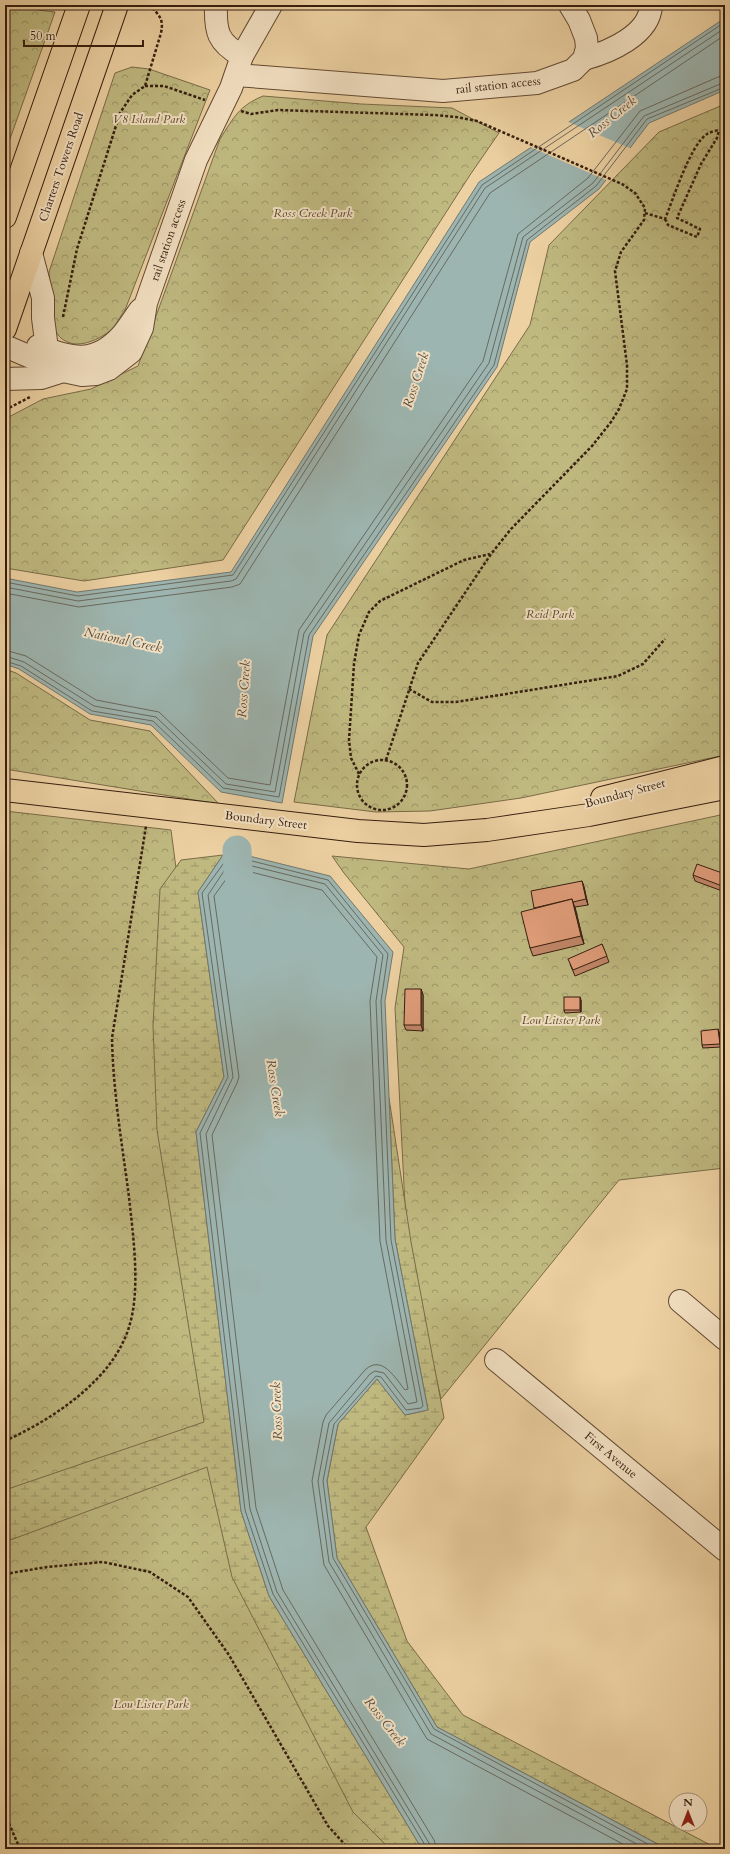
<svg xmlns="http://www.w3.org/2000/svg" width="730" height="1854" font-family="Cardo,serif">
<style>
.forest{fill:url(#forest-crowns);stroke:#7a6b47}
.wetland{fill:url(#wetland-marsh);stroke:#7a6b47}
.water{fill:#9db5b0;stroke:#73786f}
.pier{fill:#edd1a2}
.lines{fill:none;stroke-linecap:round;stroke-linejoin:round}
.shore{stroke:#69695f;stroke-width:1}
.river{stroke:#9db5b0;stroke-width:29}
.minor-casing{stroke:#634a33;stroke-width:24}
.major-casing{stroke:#351d0e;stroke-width:24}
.path{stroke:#351d0e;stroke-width:2.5;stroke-dasharray:3 2;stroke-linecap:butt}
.minor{stroke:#f3e1c3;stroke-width:22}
.major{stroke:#edd1a2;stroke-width:22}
.wall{fill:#c28769;stroke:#351d0e}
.shaded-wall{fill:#9e6e55;stroke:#351d0e}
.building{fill:#e19d7a;stroke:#351d0e}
.labels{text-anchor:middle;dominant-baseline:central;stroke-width:4;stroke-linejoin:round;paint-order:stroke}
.street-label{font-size:12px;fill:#351d0e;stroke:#f3e1c3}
.park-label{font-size:12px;font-style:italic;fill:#58442a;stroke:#f3e1c3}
.water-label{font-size:13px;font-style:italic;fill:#544b3f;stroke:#f3e1c3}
</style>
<defs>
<pattern id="forest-crowns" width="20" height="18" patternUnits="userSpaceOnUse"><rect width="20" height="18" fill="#bfb980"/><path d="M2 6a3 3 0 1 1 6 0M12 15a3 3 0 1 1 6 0" fill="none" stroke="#9c9667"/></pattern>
<pattern id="wetland-marsh" width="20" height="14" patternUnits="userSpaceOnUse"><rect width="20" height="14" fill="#bfb980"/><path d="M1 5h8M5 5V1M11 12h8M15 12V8" fill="none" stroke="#9c9667"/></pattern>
</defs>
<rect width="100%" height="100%" fill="#edd1a2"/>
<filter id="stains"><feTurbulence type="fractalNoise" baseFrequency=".005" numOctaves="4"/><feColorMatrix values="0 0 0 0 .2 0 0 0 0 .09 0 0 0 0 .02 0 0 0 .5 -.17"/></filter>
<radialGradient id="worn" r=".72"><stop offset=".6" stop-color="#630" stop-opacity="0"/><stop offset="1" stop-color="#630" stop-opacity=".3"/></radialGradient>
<!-- forest -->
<g class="forest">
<path d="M5,6l50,6 -50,141z"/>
<path d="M132,67l17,2 61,21 -85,220c-5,6 -9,16 -15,21 -18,13 -43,22 -56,-2l-5,-57 66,-199z"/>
<path d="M263,96l98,8 91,4 47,25 -29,42 -247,385 -139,21 -79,-13v-149l38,-20 48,-10 47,-23 82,-227c14,-22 19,-33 43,-43z"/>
<path d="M725,104v651l-204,43 -91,13 -54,1 -82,-10 33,-167 203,-310 19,-80 110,-113z"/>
<path d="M5,669l11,4 74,47 60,11 69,73 -214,-35z"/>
<path d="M5,811l166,19 30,228 196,791h-392z"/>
<path d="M725,814v354l-106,12 -178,219 -34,-154 -12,-237 9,-61 -60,-74 -12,-17 137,13z"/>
</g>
<!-- wetland -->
<g class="wetland">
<path d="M223,855l-25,37 26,185 -28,55 45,379 28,85 153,253h-32l-37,-37 -121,-235 -25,-110 -202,75v-52l199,-68 -47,-292 -4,-104 7,-137 21,-29z"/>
<path d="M389,1098l22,144 33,176 -78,109 41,114 56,74 255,134h-51l-230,-122 -100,-169 -10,-77 11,-57 39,-45 28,36 23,-5 -33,-171z"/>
</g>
<!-- water -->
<g class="water">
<path d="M725,18v72l-76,33 -50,66 -69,53 -33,125 -184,269 -31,167 -61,-11 -70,-67 -61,-11 -71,-45 -14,-5v-86l72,14 154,-20 248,-390z"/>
<path d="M223,855l26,1 81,20 63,76 -8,49 10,238 33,171 -23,5 -28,-36 -39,45 -11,57 10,77 100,169 230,122h-245l-153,-253 -28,-85 -45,-379 28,-55 -26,-185z"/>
</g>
<!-- pier -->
<path class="pier" d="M566,121l66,28 -24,32 -80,-35z"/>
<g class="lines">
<!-- shore -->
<g class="shore">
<path d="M5,582l73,14 155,-21 249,-390 243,-163"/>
<path d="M5,587l73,14 153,-20 5,-2 249,-391 240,-160"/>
<path d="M5,593l74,14 153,-20 8,-3 250,-391 235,-158"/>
<path d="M5,650l21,6 70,44 63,12 69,66 42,7 29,-155 184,-269 35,-127 70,-56 52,-67 78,-34 7,-1"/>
<path d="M5,656l19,6 70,44 62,11 70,67 49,8 29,-159 185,-270 34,-126 70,-54 51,-67 81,-34"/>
<path d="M5,661l16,5 71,45 61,10 70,67 56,9 30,-162 185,-270 33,-125 69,-54 51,-67 78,-32"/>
<path d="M425,1849v-4l-152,-251 -28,-84 -45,-377 28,-56 -26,-184 24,-33h22l80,20 60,74 -7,47 10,239 32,166 -2,2 -15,2 -25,-33 -5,-1 -42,48 -11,57 10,77 101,171 223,120"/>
<path d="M430,1849l-1,-6 -152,-251 -27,-83 -44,-375 27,-57 -25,-182 20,-30h20l77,19 58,71 -7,46 10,239 31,162 -9,2 -24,-31 -9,-2 -5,3 -41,49 -11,58 11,81 102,172 215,115"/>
<path d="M437,1849l-3,-9 -151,-250 -27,-82 -44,-373 25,-52 2,-6 -25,-181 18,-25h15l75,19 55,67 -7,44 10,240 28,148 -3,1c-10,-12 -23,-36 -40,-20l-39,45 -3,7 -11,59 12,84 103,174 205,110"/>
</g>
<!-- river -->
<path class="river" d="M237,850l1,22 5,23"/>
<defs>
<g id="minor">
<path d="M216,5c-1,27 2,38 26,51"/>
<path d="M584,59c25,-7 66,-24 67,-54"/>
<path d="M236,75l207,16 94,-8 36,-13 11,-11 3,-11 -1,-10 -7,-18 -9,-15"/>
<path d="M31,253l12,45v20l4,31"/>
<path d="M5,346l58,25 19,4 14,-1 13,-5 22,-17 11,-24 4,-25 50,-143 35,-72 11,-32 29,-51"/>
<path d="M38,346c34,13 57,19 84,-11 7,-8 12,-17 18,-25"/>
<path d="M5,379l36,-1 22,-7"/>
<path d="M680,1301l45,38"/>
<path d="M496,1360l229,190"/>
</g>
<g id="major">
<path d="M5,217l74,-212"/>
<path d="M5,329l112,-324"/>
<path d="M5,790l353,41 66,4 63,-5 102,-15 136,-27"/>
<path d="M602,798l123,-31"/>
</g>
</defs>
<!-- minor casing -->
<use href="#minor" class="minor-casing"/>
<!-- major casing -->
<use href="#major" class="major-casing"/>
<!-- path -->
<g class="path">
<path d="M145,86h19l41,14"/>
<path d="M241,111l10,3 27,-4 156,5 22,2 21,4 145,63 13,9 10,15 -1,12 -23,32 -6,19 12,94v24l-8,20 -8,13 -19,24 -81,83 -20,25 -73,109 -32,97"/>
<path d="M645,213l20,6c8,-19 25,-74 42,-85 5,-3 13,-4 18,-6"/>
<path d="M665,219l3,6 29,12 3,-8 -23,-11 24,-54 16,-26 2,-8"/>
<path d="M63,317l14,-68 43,-136 12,-18 13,-9 16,-53c3,-15 -2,-17 -11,-28"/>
<path d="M5,410l25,-13"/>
<path d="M409,689l23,13h24l162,-26 25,-12 22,-25"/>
<circle cx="382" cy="785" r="25"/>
<path d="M359,774l-8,-16 -2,-18 5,-76 5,-29 10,-23 11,-11 84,-41 26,-6"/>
<path d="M5,1441c48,-22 108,-61 124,-114 12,-37 4,-92 0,-130 -7,-53 -16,-106 -17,-159l34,-212"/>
<path d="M5,1574l42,-7 56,-5 47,10 38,25 41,58 99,171 21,23"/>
<path d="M5,1814l15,35"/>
</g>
<!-- minor -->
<use href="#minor" class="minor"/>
<!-- major -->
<use href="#major" class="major"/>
</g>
<!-- wall -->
<g class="wall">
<path d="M725,874v18l-30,-11 -2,-6z"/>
<path d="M582,881l2,6 4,18 -13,2 9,37 -51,12 -3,-8 4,-40z"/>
<path d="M602,944l7,18 -34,14 -5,-12z"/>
<path d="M421,989l2,6v36l-17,-1 -2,-5z"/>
<path d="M581,1000v12l-16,1 -1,-3z"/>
<path d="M719,1032l2,15 -18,1 -1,-3z"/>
</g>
<!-- shaded-wall -->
<g class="shaded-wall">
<path d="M582,881l2,6 4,18 -2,-6z"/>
<path d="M572,899l3,9 9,36 -3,-8z"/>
<path d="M421,989l2,6v36l-2,-6z"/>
<path d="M580,997l1,3v12l-1,-2z"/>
<path d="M718,1029l1,3 2,15 -1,-3z"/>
</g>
<!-- building -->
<g class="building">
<path d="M697,864l28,10v13l-32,-12z"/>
<path d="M582,881l4,18 -13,3 -1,-3 -38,9 -3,-17z"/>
<path d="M572,899l9,37 -51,12 -9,-36z"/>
<path d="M602,944l5,12 -34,14 -5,-11z"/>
<path d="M405,989h16v36h-17z"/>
<rect x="564" y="997" width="16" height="13"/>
<path d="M718,1029l2,15 -18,1 -1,-14z"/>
</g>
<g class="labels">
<!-- street labels -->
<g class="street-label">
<text transform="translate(498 85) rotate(-6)">rail station access</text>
<text transform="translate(61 167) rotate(-71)">Charters Towers Road</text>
<text transform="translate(168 240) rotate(-71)">rail station access</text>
<text transform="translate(625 793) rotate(-15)">Boundary Street</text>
<text transform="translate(266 820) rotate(7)">Boundary Street</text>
<text transform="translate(611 1455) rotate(40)">First Avenue</text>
</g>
<!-- park labels -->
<g class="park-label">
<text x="149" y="119">V8 Island Park</text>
<text x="313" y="213">Ross Creek Park</text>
<text x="550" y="614">Reid Park</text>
<text x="561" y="1020">Lou Litster Park</text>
<text x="151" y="1704">Lou Lister Park</text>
</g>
<!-- water labels -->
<g class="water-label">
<text transform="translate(612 117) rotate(-39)">Ross Creek</text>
<text transform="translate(416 380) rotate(-72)">Ross Creek</text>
<text transform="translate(123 640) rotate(12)">National Creek</text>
<text transform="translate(244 689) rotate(-86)">Ross Creek</text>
<text transform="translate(275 1088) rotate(81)">Ross Creek</text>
<text transform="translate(277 1411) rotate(-92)">Ross Creek</text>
<text transform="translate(385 1722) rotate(52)">Ross Creek</text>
</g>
</g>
<!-- margin -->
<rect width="730" height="1854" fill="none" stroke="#edd1a2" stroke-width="20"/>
<rect x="6" y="6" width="718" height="1842" fill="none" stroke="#351d0e" stroke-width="2"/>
<rect x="10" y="10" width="710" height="1834" fill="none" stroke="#351d0e"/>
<!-- north arrow -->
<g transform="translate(688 1812)"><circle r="19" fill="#f3e1c3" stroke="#a7937b"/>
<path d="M0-3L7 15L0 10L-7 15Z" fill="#8f2418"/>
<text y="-6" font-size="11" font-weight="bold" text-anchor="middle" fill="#351d0e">N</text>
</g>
<!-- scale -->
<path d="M24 40v6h119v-6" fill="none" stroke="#351d0e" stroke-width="2"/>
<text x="30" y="40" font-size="12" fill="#351d0e" stroke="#f3e1c3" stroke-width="3" paint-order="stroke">50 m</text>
<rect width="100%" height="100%" filter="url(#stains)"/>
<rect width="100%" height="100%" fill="url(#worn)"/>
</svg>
